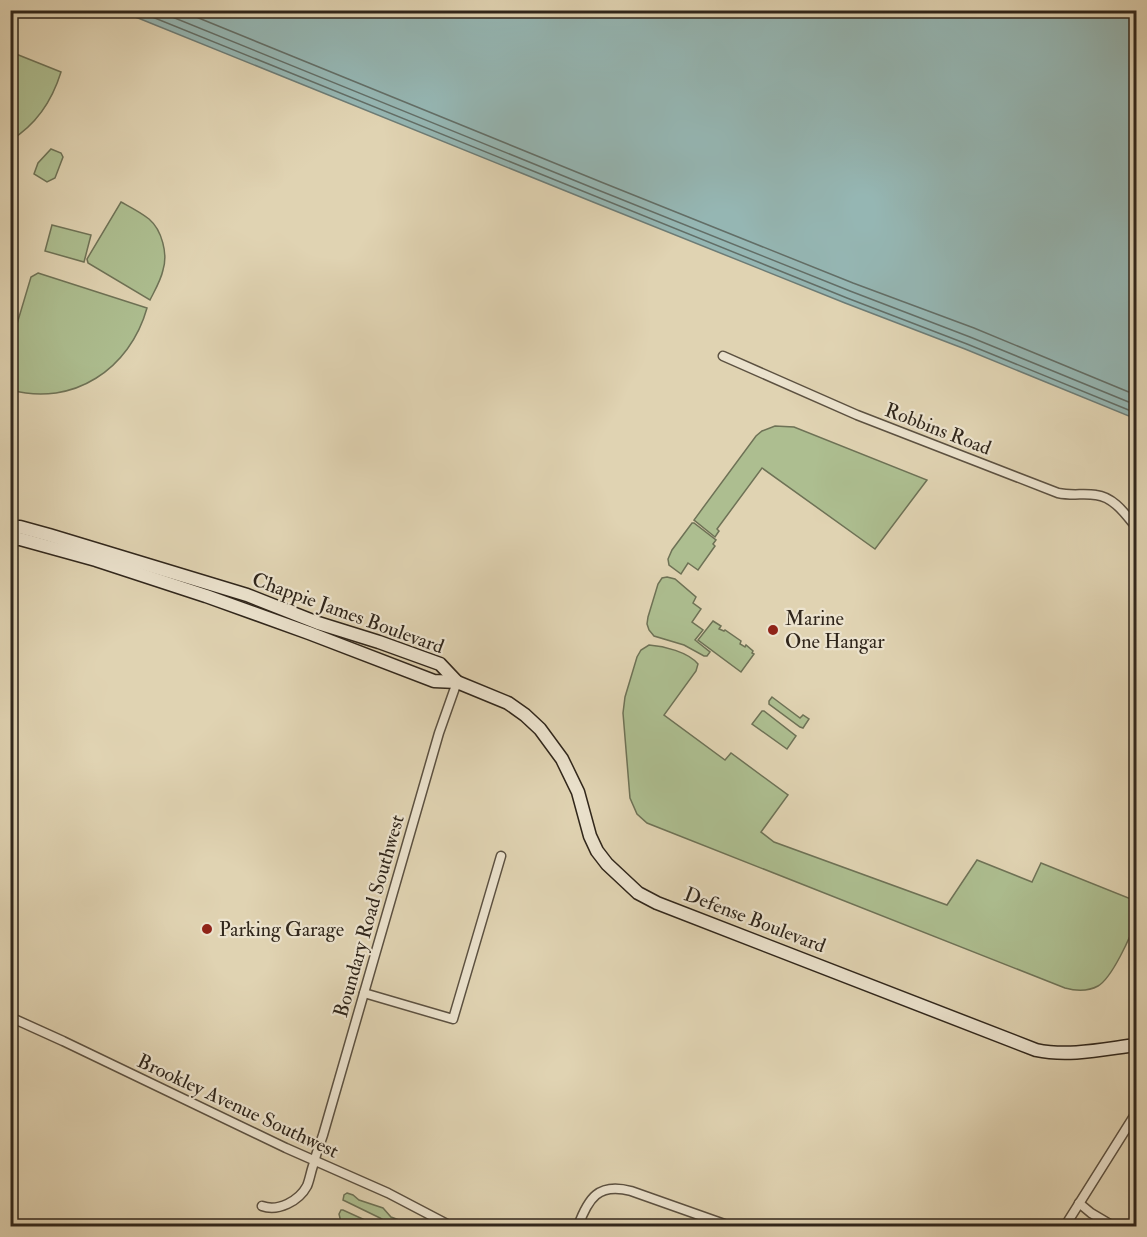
<svg xmlns="http://www.w3.org/2000/svg" width="1147" height="1237" font-family="'IM FELL Double Pica',serif">
<style>
.green{fill:#adbe90;stroke:#6e7256;stroke-width:1.5}
.water{fill:#95b6b3;stroke:#6d7c76;stroke-width:1.5}
.lines{fill:none;stroke-linecap:round;stroke-linejoin:round}
.shore{stroke:#626e67;stroke-width:1.5}
.street-casing{stroke:#5c5141;stroke-width:11}
.secondary-casing{stroke:#30261b;stroke-width:15}
.street{stroke:#ebe2cd;stroke-width:8}
.secondary{stroke:#ebe2cd;stroke-width:12}
.poi-dot{fill:#8f2418;stroke:#ebe2cd;stroke-width:2}
.labels{text-anchor:middle;dominant-baseline:central;stroke-width:4.5;stroke-linejoin:round;paint-order:stroke}
.street-label{font-size:20px;fill:#30261b;stroke:#ebe2cd}
.poi-label{font-size:20px;fill:#30261b;stroke:#ebe2cd;text-anchor:start}
</style>
<rect width="100%" height="100%" fill="#e0d3b2"/>
<filter id="stains"><feTurbulence type="fractalNoise" baseFrequency=".00333" numOctaves="4"/><feColorMatrix values="0 0 0 0 .2 0 0 0 0 .09 0 0 0 0 .02 0 0 0 .5 -.17"/></filter>
<radialGradient id="worn" r=".72"><stop offset=".6" stop-color="#630" stop-opacity="0"/><stop offset="1" stop-color="#630" stop-opacity=".3"/></radialGradient>
<!-- green -->
<g class="green">
<path d="M11,52l50,20c-9,29 -24,52 -50,68z"/>
<path d="M51,149l10,4 2,4 -8,21 -8,4 -13,-8 4,-11z"/>
<path d="M121,202c9,5 19,10 28,17 13,11 19,35 14,51 -2,10 -8,20 -13,30l-62,-37 -1,-4z"/>
<path d="M52,225l39,10 -7,27 -39,-11z"/>
<path d="M38,273l109,35c-17,61 -74,99 -136,82v-46l20,-67z"/>
<path d="M775,426l19,1 133,53 -52,69 -113,-81 -45,61 2,2 -4,6 -21,-17 62,-84 6,-5z"/>
<path d="M692,523h2l22,17 -3,4 2,2 -17,24 -10,-7 -7,11 -12,-9 -1,-6 4,-9z"/>
<path d="M667,577l8,2 21,18 -3,6 8,6 -9,13 11,8 -8,10 15,12 -3,4h-3l-20,-11 -30,-9 -5,-6 -2,-6 1,-7 10,-33 4,-6z"/>
<path d="M713,621l8,5 -2,3 5,2 1,-1 16,11 -1,3 5,3 1,-2 7,6 -1,2 2,1 -13,18 -43,-32z"/>
<path d="M649,645c15,1 39,7 49,19l-2,7 -32,44 61,45 6,-7 57,42 -27,37 13,10 173,63 30,-45 55,22 9,-19 95,38c1,6 1,14 0,19 -5,16 -24,58 -38,66 -11,6 -22,5 -33,2l-418,-165 -10,-9 -7,-16 -7,-85 2,-16 12,-40 4,-7z"/>
<path d="M772,697l28,21 3,-3 6,4 -6,9 -3,-1 -31,-23v-3z"/>
<path d="M762,711h2l32,25 -9,13 -35,-25z"/>
<path d="M347,1193l6,2 6,5 24,8 8,9 24,9h-22l-13,-8 -37,-18 1,-5z"/>
<path d="M341,1210h2l35,16h-36l-3,-12z"/>
</g>
<!-- water -->
<path class="water" d="M115,11h1021v408l-171,-70 -120,-46 -252,-101 -455,-184z"/>
<g class="lines">
<!-- shore -->
<g class="shore">
<path d="M135,10l712,288 120,46 169,69"/>
<path d="M155,10l443,180 252,101 120,46 166,68"/>
<path d="M179,10l422,172 252,101 121,45 162,67"/>
</g>
<defs>
<g id="street">
<path d="M723,356l134,59 201,78c14,3 26,0 38,2 18,2 30,20 40,32"/>
<path d="M364,993l89,26 48,-163"/>
<path d="M10,1017l53,24 223,107 102,45 63,33"/>
<path d="M1079,1203l12,10 22,13"/>
<path d="M262,1206c16,6 37,-5 45,-20 3,-7 4,-16 7,-23 2,-10 6,-19 9,-28l116,-402 18,-51"/>
<path d="M578,1226c10,-27 20,-44 53,-35l99,35"/>
<path d="M1065,1226l71,-113"/>
</g>
<g id="secondary">
<path d="M10,527h10l29,8 198,60 71,28 61,19 61,22 17,18"/>
<path d="M10,539h10l76,21 110,36 103,37 125,48 23,1 51,21 17,12 15,14 22,30 16,33 12,44 7,15 10,13 31,29 19,10 379,147c33,7 68,-1 100,-5"/>
</g>
</defs>
<!-- street casing -->
<use href="#street" class="street-casing"/>
<!-- secondary casing -->
<use href="#secondary" class="secondary-casing"/>
<!-- street -->
<use href="#street" class="street"/>
<!-- secondary -->
<use href="#secondary" class="secondary"/>
</g>
<!-- markers -->
<g class="poi-dot">
<circle cx="773" cy="630" r="6"/>
<circle cx="207" cy="929" r="6"/>
</g>
<g class="labels">
<!-- street labels -->
<g class="street-label">
<text transform="translate(938 429) rotate(21)">Robbins Road</text>
<text transform="translate(348 613) rotate(20)">Chappie James Boulevard</text>
<text transform="translate(369 916) rotate(-74)">Boundary Road Southwest</text>
<text transform="translate(755 920) rotate(21)">Defense Boulevard</text>
<text transform="translate(238 1106) rotate(25)">Brookley Avenue Southwest</text>
</g>
<!-- poi labels -->
<g class="poi-label">
<text x="785" y="618">Marine<tspan x="785" dy="23">One Hangar</tspan></text>
<text x="219" y="929">Parking Garage</text>
</g>
</g>
<!-- margin -->
<rect width="1147" height="1237" fill="none" stroke="#e0d3b2" stroke-width="36"/>
<rect x="12" y="12" width="1123" height="1213" fill="none" stroke="#30261b" stroke-width="3"/>
<rect x="18" y="18" width="1111" height="1201" fill="none" stroke="#30261b" stroke-width="1.5"/>
<rect width="100%" height="100%" filter="url(#stains)"/>
<rect width="100%" height="100%" fill="url(#worn)"/>
</svg>
